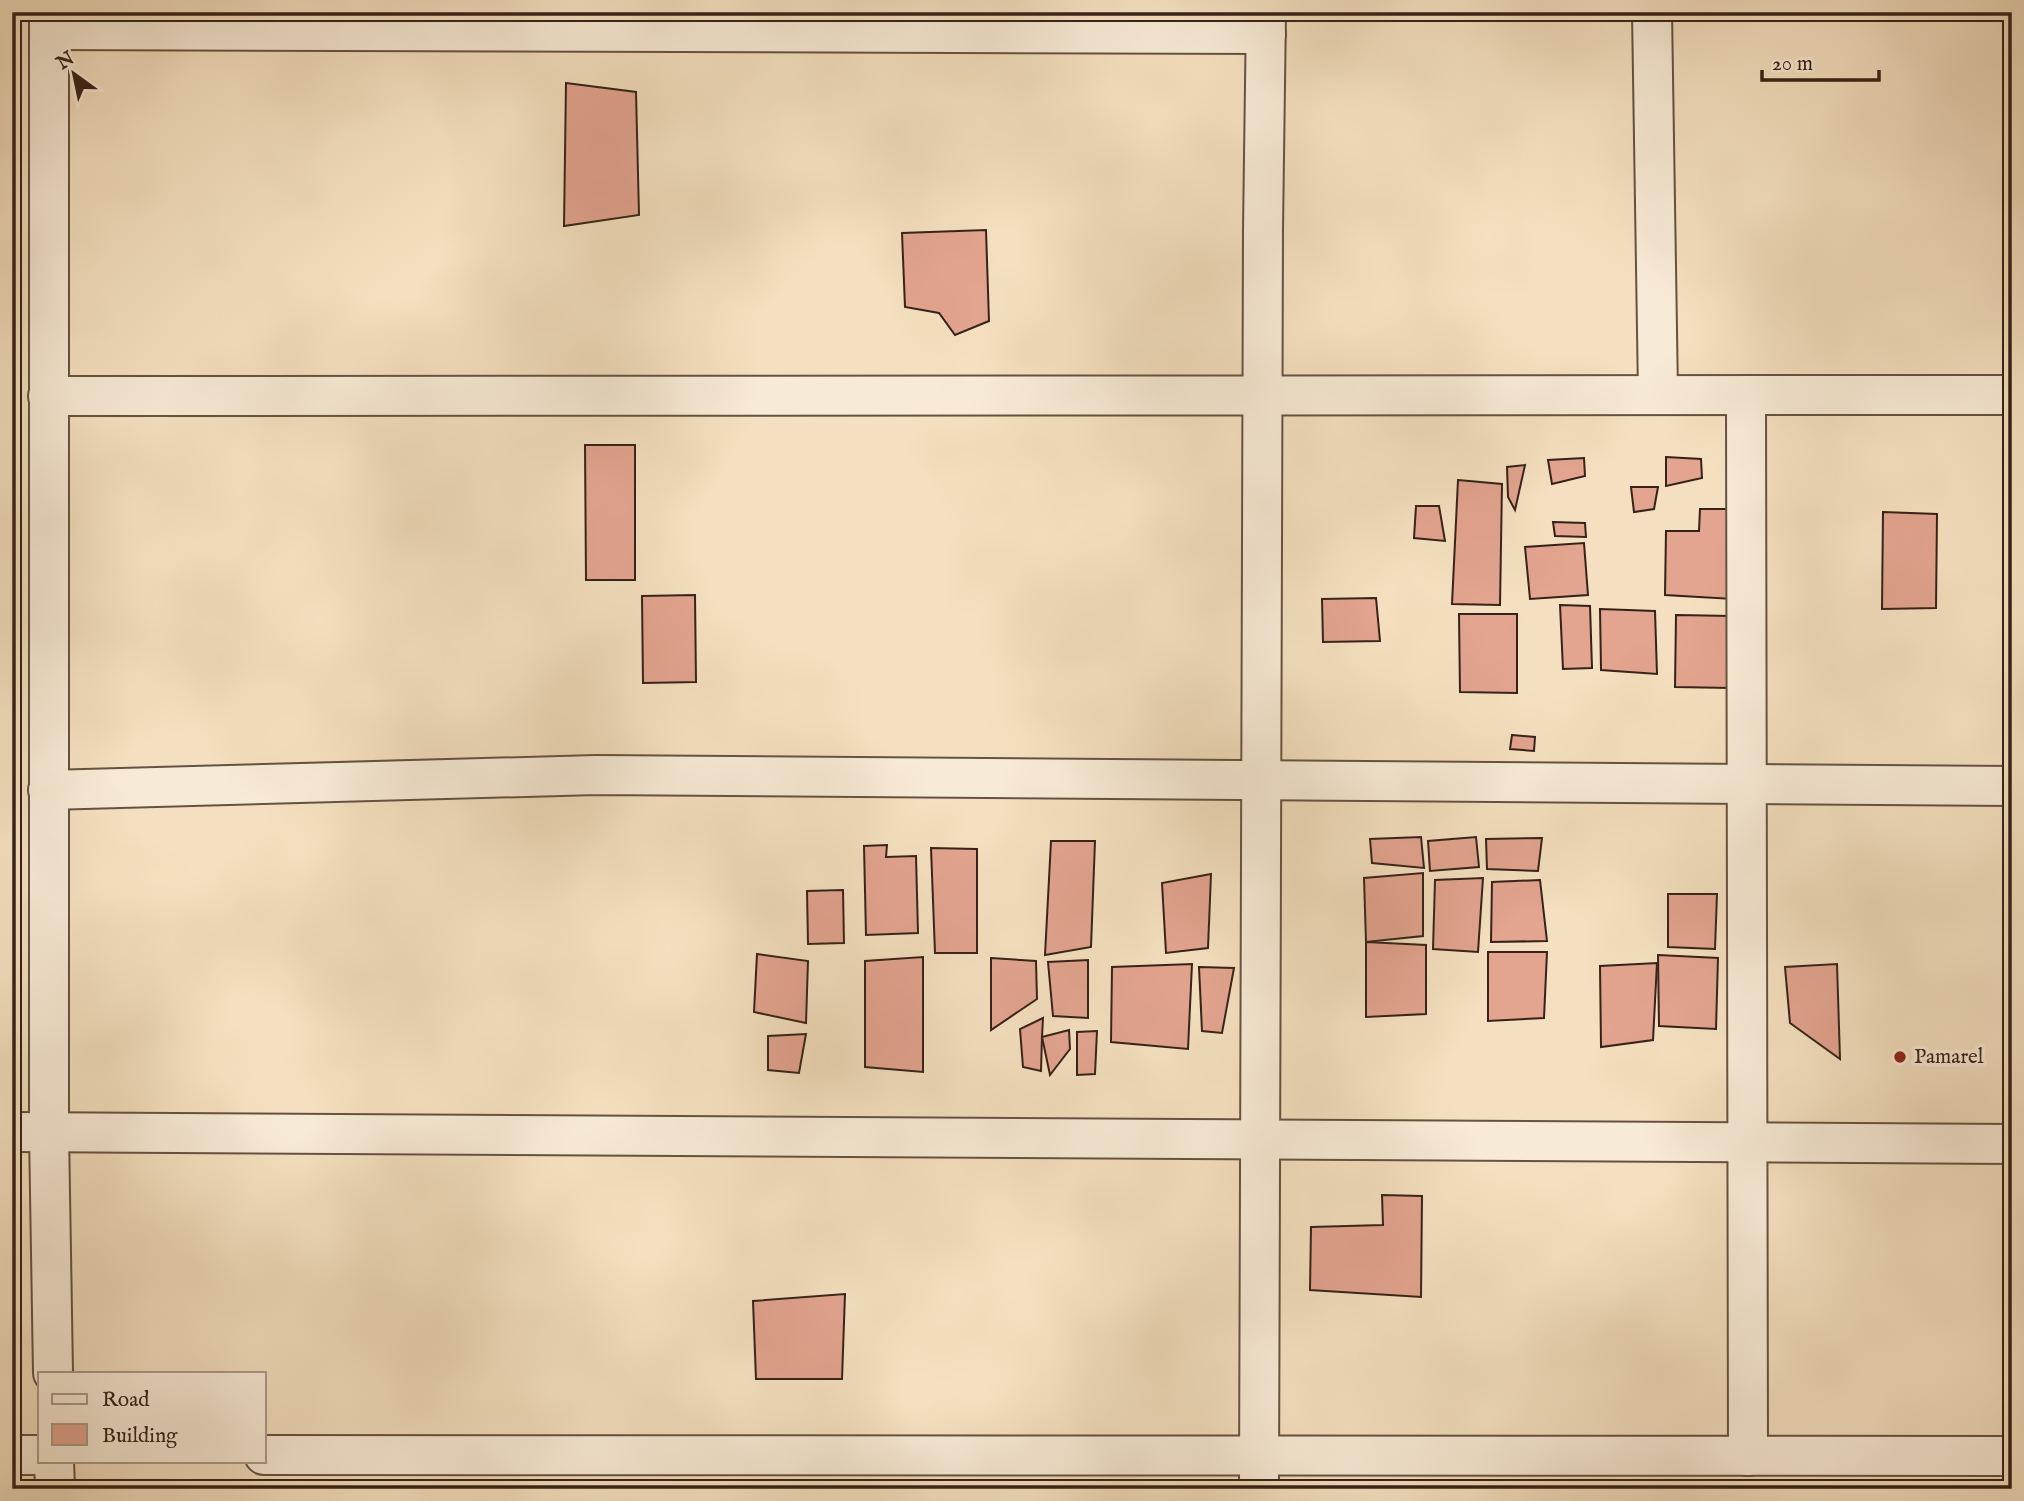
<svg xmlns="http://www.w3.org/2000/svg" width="2024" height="1501" font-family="'IM FELL English',serif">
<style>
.building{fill:#e3a490;stroke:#362217;stroke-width:2}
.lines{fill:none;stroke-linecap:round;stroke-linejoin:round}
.street-casing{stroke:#665241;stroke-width:42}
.street{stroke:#f8ebd6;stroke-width:38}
.poi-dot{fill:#8f2418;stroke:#f8ebd6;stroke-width:2.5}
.labels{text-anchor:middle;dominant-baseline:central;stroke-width:7;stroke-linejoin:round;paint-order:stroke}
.poi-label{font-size:21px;fill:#362217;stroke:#f8ebd6;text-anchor:start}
</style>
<rect width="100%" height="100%" fill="#f4e0c0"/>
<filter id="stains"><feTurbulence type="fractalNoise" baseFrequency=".00286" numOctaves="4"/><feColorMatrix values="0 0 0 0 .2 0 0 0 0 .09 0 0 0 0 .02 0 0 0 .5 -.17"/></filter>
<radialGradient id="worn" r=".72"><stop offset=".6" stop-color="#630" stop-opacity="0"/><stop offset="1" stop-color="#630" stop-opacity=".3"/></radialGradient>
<!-- building -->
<g class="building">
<path d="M566,83l70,9 3,123 -75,11z"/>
<path d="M986,230l3,91 -34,14 -16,-22 -34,-6 -3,-74z"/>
<path d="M585,445h50v135h-49z"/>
<path d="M1666,457l35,2 1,19 -36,8z"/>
<path d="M1584,458l1,18 -33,8 -4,-24z"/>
<path d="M1525,465l-10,45 -7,-13 -1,-30z"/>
<path d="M1458,480l44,4 -2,121 -48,-1z"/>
<path d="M1631,487h27l-4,22 -20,3z"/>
<path d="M1416,506h23l6,35 -31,-3z"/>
<path d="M1700,509h32l1,90 -68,-4 1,-64h33z"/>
<path d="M1883,512l54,2 -1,94 -54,1z"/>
<path d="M1553,522l32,1 1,14 -31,-1z"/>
<path d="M1584,543l4,52 -58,4 -5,-52z"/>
<path d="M695,595l1,87 -53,1 -1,-87z"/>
<path d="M1376,598l4,43 -57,1 -1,-43z"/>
<path d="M1560,605l30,1 2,62 -29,1z"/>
<path d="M2010,606h2v80h-4z"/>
<path d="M1600,609l55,2 2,63 -56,-4z"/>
<path d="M1459,614h58v79l-57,-1z"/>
<path d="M1676,615l57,1 -2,72 -56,-1z"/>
<path d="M1512,735l23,2 -1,14 -24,-2z"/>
<path d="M1421,837l3,31 -52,-5 -2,-24z"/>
<path d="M1476,837l3,30 -49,4 -2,-30z"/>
<path d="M1542,838l-4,33 -51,-2 -1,-30z"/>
<path d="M1051,841h44l-4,106 -46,8z"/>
<path d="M887,845l-1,12 30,-1 2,77 -52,2 -2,-89z"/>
<path d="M931,848l46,1v104h-42z"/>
<path d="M1423,873v63l-57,6 -2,-64z"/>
<path d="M1211,874l-3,74 -42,5 -4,-70z"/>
<path d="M1483,878l-5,74 -45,-3 2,-69z"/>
<path d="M1540,880l7,61 -56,1 1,-60z"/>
<path d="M843,890l1,53 -36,1 -1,-53z"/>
<path d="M1668,894h49l-2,55 -47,-2z"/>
<path d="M1366,942l60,3v69l-60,3z"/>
<path d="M1488,952h59l-3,66 -56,3z"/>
<path d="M757,954l51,7 -2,62 -52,-11z"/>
<path d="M1658,955l60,3 -2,71 -57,-3z"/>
<path d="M923,957v115l-58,-5v-106z"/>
<path d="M991,958l45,3 1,38 -46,31z"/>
<path d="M1088,960v58l-35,-2 -5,-54z"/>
<path d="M1657,963l-4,77 -52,7 -1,-81z"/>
<path d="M1192,964l-4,85 -77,-7 1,-75z"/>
<path d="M1837,964l3,95 -50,-36 -5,-56z"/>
<path d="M1199,967l35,1 -12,65 -20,-2z"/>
<path d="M1043,1018l-1,19 -1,34 -18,-4 -3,-38z"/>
<path d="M1069,1030l1,19 -20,26 -8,-38z"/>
<path d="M1097,1031l-2,43 -18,1v-43z"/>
<path d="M806,1034l-7,39 -31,-3v-34z"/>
<path d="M1382,1195l40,1 -1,101 -111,-7 1,-63 72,-2z"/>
<path d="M845,1294l-3,85h-86l-3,-78z"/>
</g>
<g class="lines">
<defs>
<g id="street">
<path d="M49,12v1120l4,241"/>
<path d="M1652,12l6,382"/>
<path d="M49,30l1217,4"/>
<path d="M1746,395l2,1061"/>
<path d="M48,396l1964,-1"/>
<path d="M48,790l548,-15 1416,11"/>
<path d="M12,1132l2000,12"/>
<path d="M12,1455h28"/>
<path d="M264,1455l1748,1"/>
<path d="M54,1461l1,28"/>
<path d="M1259,1489l4,-1260 3,-217"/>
</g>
</defs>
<!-- street casing -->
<use href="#street" class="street-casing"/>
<!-- street -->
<use href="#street" class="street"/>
</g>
<!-- markers -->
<circle class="poi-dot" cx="1900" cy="1057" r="7"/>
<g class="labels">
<!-- poi labels -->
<g class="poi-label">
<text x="1914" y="1057">Pamarel</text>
</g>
</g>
<!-- margin -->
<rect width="2024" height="1501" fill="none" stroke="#f4e0c0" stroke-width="42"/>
<rect x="14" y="14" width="1996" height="1473" fill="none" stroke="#362217" stroke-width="3.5"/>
<rect x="21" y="21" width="1982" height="1459" fill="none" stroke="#362217" stroke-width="2"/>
<!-- legend -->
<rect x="38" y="1372" width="228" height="91" fill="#f8ebd6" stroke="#aa9b8a" stroke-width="2"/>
<rect x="52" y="1394" width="35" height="10" fill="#f8ebd6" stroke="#aa9b8a" stroke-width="2"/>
<text x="102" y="1406" font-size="21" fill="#362217">Road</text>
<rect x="52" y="1424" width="35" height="21" fill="#e3a490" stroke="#aa9b8a" stroke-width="2"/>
<text x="102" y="1442" font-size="21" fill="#362217">Building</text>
<!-- north arrow -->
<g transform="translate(74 74) rotate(327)" stroke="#f8ebd6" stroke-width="5" paint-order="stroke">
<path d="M0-5L12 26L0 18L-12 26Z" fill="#362217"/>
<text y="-10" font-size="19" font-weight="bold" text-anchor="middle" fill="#362217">N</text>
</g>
<!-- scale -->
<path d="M1762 70v10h117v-10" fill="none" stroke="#362217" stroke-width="3.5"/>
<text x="1772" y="70" font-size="21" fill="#362217" stroke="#f8ebd6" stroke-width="5" paint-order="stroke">20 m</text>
<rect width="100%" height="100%" filter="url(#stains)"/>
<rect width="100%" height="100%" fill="url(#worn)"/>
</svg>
